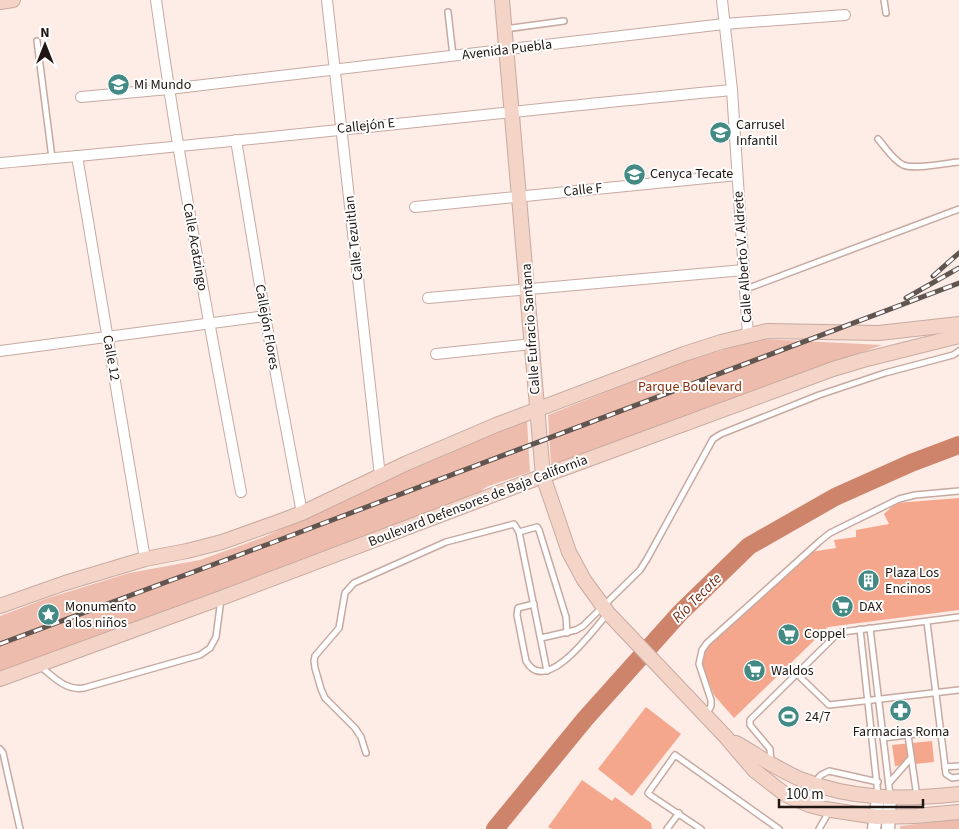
<svg xmlns="http://www.w3.org/2000/svg" width="959" height="829" font-family="'Source Sans 3',sans-serif">
<style>
.green{fill:#eebcac}
.lines{fill:none;stroke-linecap:round;stroke-linejoin:round}
.river{stroke:#ce846b;stroke-width:18}
.building{fill:#f5a78d}
.service-casing{stroke:#c6aaa1;stroke-width:8}
.minor-casing{stroke:#c6aaa1;stroke-width:12}
.tertiary-casing{stroke:#c6aaa1;stroke-width:15}
.secondary-casing{stroke:#c6aaa1;stroke-width:16}
.service{stroke:#fff;stroke-width:5}
.minor{stroke:#fff;stroke-width:10}
.tertiary{stroke:#fff;stroke-width:12}
.secondary{stroke:#f5d4c8;stroke-width:14}
.rail-casing{stroke:#615550;stroke-width:5}
.rail{stroke:#fff;stroke-width:3;stroke-dasharray:9;stroke-linecap:butt}
.labels{text-anchor:middle;dominant-baseline:central;stroke-width:4;stroke-linejoin:round;paint-order:stroke}
.street-label{font-size:14px;fill:#201612;stroke:#fff}
.poi-label{font-size:14px;fill:#201612;stroke:#fff;text-anchor:start}
.park-label{font-size:14px;fill:#8a310e;stroke:#fff}
.water-label{font-size:15px;font-style:italic;fill:#702c13;stroke:#fff}
</style>
<rect width="100%" height="100%" fill="#feece6"/>
<!-- green -->
<g class="green">
<path d="M760,339l122,6 -331,120 -3,-50 134,-53z"/>
<path d="M527,420l3,52 -44,15 -8,7 -478,179v-57l45,-17 84,-26 71,-13 64,-23 102,-46 25,-20z"/>
<path d="M959,819v10h-59v-3z"/>
</g>
<g class="lines">
<!-- river -->
<path class="river" d="M495,829l90,-110 95,-106 69,-67 86,-49 76,-34 48,-18"/>
</g>
<!-- building -->
<g class="building">
<path d="M959,498v112l-131,17 -94,91 -20,-23 -13,-32 5,-16 104,-95 26,-4 -2,-8 22,-3v-7l33,-6 -5,-10 12,-11z"/>
<path d="M646,707l35,27 -49,62 -34,-27z"/>
<path d="M932,741l2,21 -39,4 -3,-21z"/>
<path d="M582,780l30,21 3,-4 36,26 1,6h-100l-4,-2z"/>
</g>
<g class="lines">
<defs>
<g id="service">
<path d="M884,0l2,13"/>
<path d="M448,12l5,44"/>
<path d="M505,29l59,-8"/>
<path d="M37,41l15,117"/>
<path d="M878,139c7,8 15,21 25,26 12,5 42,-2 56,-3"/>
<path d="M746,289l213,-80"/>
<path d="M519,532l18,-5 2,3 27,87 1,16"/>
<path d="M534,604l-16,4 -1,7 9,46c20,36 68,-32 82,-48"/>
<path d="M927,622l19,152 6,4 7,-1"/>
<path d="M870,628l20,167"/>
<path d="M860,629l18,166"/>
<path d="M541,638l35,-8 7,-4 57,-56 7,-11 66,-120 8,-5 98,-39 66,-22 68,-18 6,-4"/>
<path d="M41,667c14,11 25,24 43,21l116,-33 10,-7 6,-11 5,-38"/>
<path d="M797,674l32,31 130,-15"/>
<path d="M706,715l5,-9v-6l-12,-36 3,-14 5,-7 113,-102 10,-8 69,-34 16,-4 44,-4"/>
<path d="M908,735l9,62"/>
<path d="M883,738l58,-7"/>
<path d="M0,749l3,4 17,76"/>
<path d="M366,753l-5,-16 -6,-9 -30,-30 -4,-9 -6,-21 -1,-7 1,-5 24,-28 6,-35 9,-10 92,-41 68,-18 5,8 28,139"/>
<path d="M771,763l-1,-14 -20,-24v-5l87,-86 5,-2 117,-15"/>
<path d="M945,767l14,-1"/>
<path d="M814,783l7,-8 8,-4 49,11"/>
<path d="M889,783l22,-25"/>
<path d="M667,829l12,-16"/>
<path d="M701,829l-51,-34 -2,-2 27,-38 104,74"/>
<path d="M819,829l11,-19"/>
</g>
<g id="minor">
<path d="M156,0c23,165 54,329 85,492"/>
<path d="M327,0l53,476"/>
<path d="M722,0l10,90 16,245"/>
<path d="M81,97l88,-8 555,-65 121,-9"/>
<path d="M236,140l29,176 37,197"/>
<path d="M77,156l68,403"/>
<path d="M0,163c244,-21 488,-50 732,-73"/>
<path d="M415,207l322,-32"/>
<path d="M428,298l316,-28"/>
<path d="M0,351l265,-35"/>
<path d="M436,354l96,-10"/>
</g>
<g id="tertiary">
<path d="M874,829l4,-31"/>
<path d="M888,829l2,-31"/>
</g>
<g id="secondary">
<path d="M502,0l41,476 26,76 15,28 24,33 117,123 30,35 31,24 23,10 16,4 52,8 39,-1 43,-4"/>
<path d="M0,2l13,-2"/>
<path d="M0,606l65,-23 80,-24 42,-8 35,-9 56,-20 24,-9 105,-50 89,-38 188,-71 37,-12 46,-11 112,2 80,-9"/>
<path d="M0,679l221,-81 322,-122 290,-107 30,-9 96,-24"/>
<path d="M736,743c21,12 41,26 64,36 52,21 104,21 159,15"/>
</g>
</defs>
<!-- service casing -->
<use href="#service" class="service-casing"/>
<!-- minor casing -->
<use href="#minor" class="minor-casing"/>
<!-- tertiary casing -->
<use href="#tertiary" class="tertiary-casing"/>
<!-- secondary casing -->
<use href="#secondary" class="secondary-casing"/>
<!-- service -->
<use href="#service" class="service"/>
<!-- minor -->
<use href="#minor" class="minor"/>
<!-- tertiary -->
<use href="#tertiary" class="tertiary"/>
<!-- secondary -->
<use href="#secondary" class="secondary"/>
<defs>
<g id="rail">
<path d="M933,276l26,-23"/>
<path d="M906,298l53,-30"/>
<path d="M0,644l274,-102 685,-259"/>
</g>
</defs>
<!-- rail casing -->
<use href="#rail" class="rail-casing"/>
<!-- rail -->
<use href="#rail" class="rail"/>
</g>
<!-- icons -->
<defs>
<symbol id="school-disc" viewBox="-11 -11 22 22"><circle r="9.5" fill="#438a85" stroke="#fff"/><path d="M0-5L7-2L0 1L-7-2ZM-4 1L0 2.5L4 1V4Q0 6-4 4Z" fill="#fff"/></symbol>
<symbol id="university-disc" viewBox="-11 -11 22 22"><circle r="9.5" fill="#438a85" stroke="#fff"/><path d="M0-5L7-2L0 1L-7-2ZM-4 1L0 2.5L4 1V4Q0 6-4 4Z" fill="#fff"/></symbol>
<symbol id="building-disc" viewBox="-11 -11 22 22"><circle r="9.5" fill="#438a85" stroke="#fff"/><path d="M-4-6H4V6H1V3H-1V6H-4ZM-2.5-4.3h1.7v1.8h-1.7ZM.8-4.3h1.7v1.8H.8ZM-2.5-1h1.7V.8h-1.7ZM.8-1h1.7V.8H.8Z" fill="#fff"/></symbol>
<symbol id="supermarket-disc" viewBox="-11 -11 22 22"><circle r="9.5" fill="#438a85" stroke="#fff"/><path d="M-6-5.5h2.5l.6 2H6L4.5 2H-2.5L-4.4-4H-6ZM-1.5 3.2a1.3 1.3 0 1 0 .1 0ZM3 3.2a1.3 1.3 0 1 0 .1 0Z" fill="#fff"/></symbol>
<symbol id="sight-disc" viewBox="-11 -11 22 22"><circle r="9.5" fill="#438a85" stroke="#fff"/><path d="M0-6L1.8-2.2L6-1.7L2.9 1.2L3.7 5.4L0 3.3L-3.7 5.4L-2.9 1.2L-6-1.7L-1.8-2.2Z" fill="#fff"/></symbol>
<symbol id="pharmacy-disc" viewBox="-11 -11 22 22"><circle r="9.5" fill="#438a85" stroke="#fff"/><path d="M-2-6h4v4h4v4h-4v4h-4v-4h-4v-4h4Z" fill="#fff"/></symbol>
<symbol id="stadium-disc" viewBox="-11 -11 22 22"><circle r="9.5" fill="#438a85" stroke="#fff"/><path d="M0-5a6.5 5 0 1 0 0 10a6.5 5 0 1 0 0-10ZM-3.5-1.8h7v3.6h-7Z" fill="#fff"/></symbol>
</defs>
<g fill-rule="evenodd">
<use href="#school-disc" x="106" y="72" width="25" height="25"/>
<use href="#school-disc" x="708" y="120" width="25" height="25"/>
<use href="#university-disc" x="622" y="162" width="25" height="25"/>
<use href="#building-disc" x="856" y="568" width="25" height="25"/>
<use href="#supermarket-disc" x="830" y="594" width="25" height="25"/>
<use href="#sight-disc" x="36" y="602" width="25" height="25"/>
<use href="#supermarket-disc" x="776" y="622" width="25" height="25"/>
<use href="#supermarket-disc" x="742" y="658" width="25" height="25"/>
<use href="#pharmacy-disc" x="888" y="698" width="25" height="25"/>
<use href="#stadium-disc" x="776" y="704" width="25" height="25"/>
</g>
<g class="labels">
<!-- street labels -->
<g class="street-label">
<text transform="translate(507 50) rotate(-7)">Avenida Puebla</text>
<text transform="translate(366 126) rotate(-6)">Callejón E</text>
<text transform="translate(583 190) rotate(-6)">Calle F</text>
<text transform="translate(354 238) rotate(-96)">Calle Tezuitlan</text>
<text transform="translate(195 247) rotate(80)">Calle Acatzingo</text>
<text transform="translate(743 257) rotate(-94)">Calle Alberto V. Aldrete</text>
<text transform="translate(267 327) rotate(80)">Callejón Flores</text>
<text transform="translate(531 329) rotate(-94)">Calle Eufracio Santana</text>
<text transform="translate(111 358) rotate(80)">Calle 12</text>
<text transform="translate(478 501) rotate(-21)">Boulevard Defensores de Baja California</text>
</g>
<!-- poi labels -->
<g class="poi-label">
<text x="134" y="85">Mi Mundo</text>
<text x="736" y="125">Carrusel<tspan x="736" dy="16">Infantil</tspan></text>
<text x="650" y="174">Cenyca Tecate</text>
<text x="885" y="573">Plaza Los<tspan x="885" dy="16">Encinos</tspan></text>
<text x="65" y="607">Monumento<tspan x="65" dy="16">a los niños</tspan></text>
<text x="859" y="607">DAX</text>
<text x="804" y="634">Coppel</text>
<text x="771" y="671">Waldos</text>
<text x="805" y="717">24/7</text>
<text x="901" y="732" text-anchor="middle">Farmacias Roma</text>
</g>
<!-- park labels -->
<g class="park-label">
<text x="690" y="387">Parque Boulevard</text>
</g>
<!-- water labels -->
<g class="water-label">
<text transform="translate(697 598) rotate(-45)">Río Tecate</text>
</g>
</g>
<!-- north arrow -->
<g transform="translate(45 45)" stroke="#ffffff" stroke-width="4" paint-order="stroke">
<path d="M0-4L9 19L0 12L-9 19Z" fill="#201612"/>
<text y="-8" font-size="14" font-weight="bold" text-anchor="middle" fill="#201612">N</text>
</g>
<!-- scale -->
<path d="M779 799v8h144v-8" fill="none" stroke="#201612" stroke-width="2.5"/>
<text x="786" y="799" font-size="15" fill="#201612" stroke="#ffffff" stroke-width="4" paint-order="stroke">100 m</text>
</svg>
